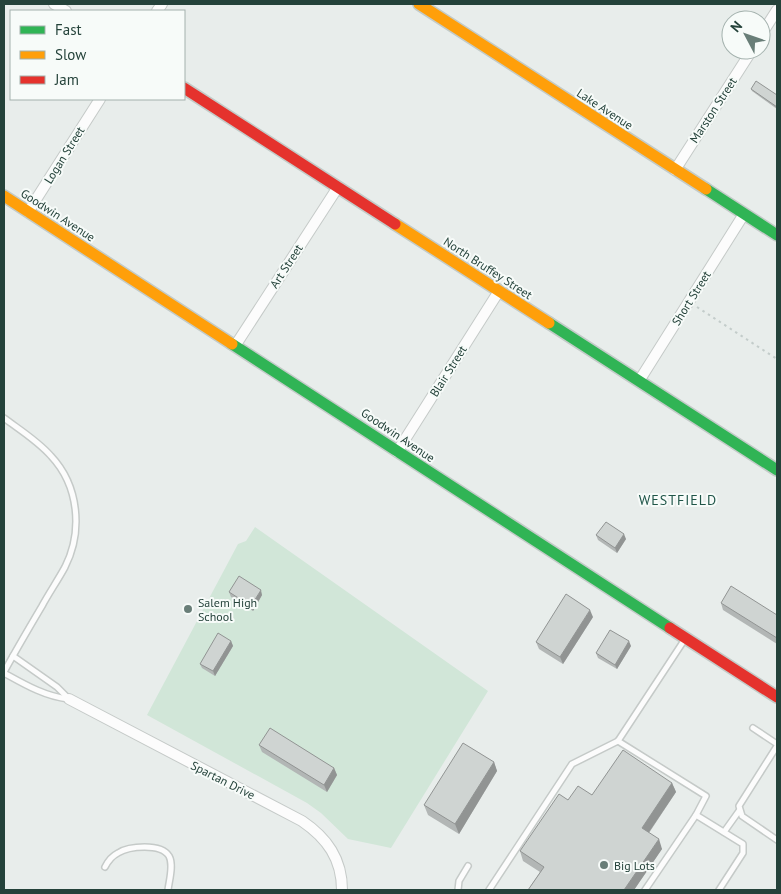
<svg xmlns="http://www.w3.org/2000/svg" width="781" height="894" font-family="'PT Sans',sans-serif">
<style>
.green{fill:#d1e6d8}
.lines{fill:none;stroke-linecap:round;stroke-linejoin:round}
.lane-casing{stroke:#c5cac8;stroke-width:8}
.street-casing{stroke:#c5cac8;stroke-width:12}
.fast-casing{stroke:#c3cbc8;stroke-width:14}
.slow-casing{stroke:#c3cbc8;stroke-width:14}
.jam-casing{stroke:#c3cbc8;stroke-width:14}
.path{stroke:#c3ccca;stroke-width:2;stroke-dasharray:2.5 4;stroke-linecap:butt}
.lane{stroke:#fcfcfc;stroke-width:5}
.street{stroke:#fcfcfc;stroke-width:10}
.fast{stroke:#30b455;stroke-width:11}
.slow{stroke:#ff9f0a;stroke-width:11}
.jam{stroke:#e5322d;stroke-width:11}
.wall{fill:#b2b6b5}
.shaded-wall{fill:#919493}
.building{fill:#cfd4d2;stroke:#919493}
.poi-dot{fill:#697e78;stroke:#f7fbf9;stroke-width:2}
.labels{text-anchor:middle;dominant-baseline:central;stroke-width:4;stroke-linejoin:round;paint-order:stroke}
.street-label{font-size:12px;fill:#24423a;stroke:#f7fbf9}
.poi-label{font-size:12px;fill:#24423a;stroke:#f7fbf9;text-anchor:start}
.neighbourhood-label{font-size:14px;letter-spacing:1px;fill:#1f5548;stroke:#f7fbf9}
</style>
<rect width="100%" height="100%" fill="#e8edeb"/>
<!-- green -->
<path class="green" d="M255,527l233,164 -97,157 -43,-9 -27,-26 -14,-10 -160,-88 91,-171 8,-3z"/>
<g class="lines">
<defs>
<g id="lane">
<path d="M4,418c16,12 34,23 47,38 28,30 32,75 14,111 -7,13 -16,26 -23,39 -13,22 -26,44 -38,66"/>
<path d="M13,656l44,31 12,12"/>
<path d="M4,673c20,11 40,23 64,26"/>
<path d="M753,728l24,16"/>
<path d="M618,741l88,55 -10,19"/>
<path d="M777,746l-38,60 3,10 35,24"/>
<path d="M724,832l15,-21"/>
<path d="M105,867c3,-6 7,-11 13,-14 11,-7 43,-10 51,3 5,9 0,25 -1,34"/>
<path d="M458,890l1,-9 9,-15"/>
<path d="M489,890l83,-126 46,-23 67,-102"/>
<path d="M645,890l51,-75 47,29v9l-24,37"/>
</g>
<g id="street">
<path d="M54,4l12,7"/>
<path d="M157,11l5,-7"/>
<path d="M761,35l16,-25"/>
<path d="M675,170l77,-120"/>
<path d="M28,212l72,-113"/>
<path d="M235,346l103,-159"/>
<path d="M639,381l105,-167"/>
<path d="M397,452l102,-161"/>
<path d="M69,699l233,122c25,17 40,38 40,69"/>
</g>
<g id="fast">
<path d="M706,189l71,46"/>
<path d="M549,323l228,147"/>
<path d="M232,344l438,284"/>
</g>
<g id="slow">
<path d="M419,4l287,185"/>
<path d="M4,196l228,148"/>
<path d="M395,224l154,99"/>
</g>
<g id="jam">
<path d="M184,88l211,136"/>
<path d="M670,628l107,69"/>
</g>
</defs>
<!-- lane casing -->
<use href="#lane" class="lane-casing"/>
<!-- street casing -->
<use href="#street" class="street-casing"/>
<!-- fast casing -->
<use href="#fast" class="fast-casing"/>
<!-- slow casing -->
<use href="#slow" class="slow-casing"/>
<!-- jam casing -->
<use href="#jam" class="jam-casing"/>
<!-- path -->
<path class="path" d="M697,307l80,52"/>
<!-- lane -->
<use href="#lane" class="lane"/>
<!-- street -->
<use href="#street" class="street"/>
<!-- fast -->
<use href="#fast" class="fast"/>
<!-- slow -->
<use href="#slow" class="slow"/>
<!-- jam -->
<use href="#jam" class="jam"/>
</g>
<!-- wall -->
<g class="wall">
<path d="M751,89l26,6v14l-25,-18z"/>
<path d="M596,535l30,4 -9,14 -19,-13z"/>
<path d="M229,592l33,3 -9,16 -22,-14z"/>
<path d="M721,603l56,12v29l-54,-34z"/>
<path d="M593,617l-30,47 -24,-15 -3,-7z"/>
<path d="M231,641l2,5 -18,30 -13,-8 -2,-4z"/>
<path d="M631,646l-14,23 -19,-11 -2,-5z"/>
<path d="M259,745l75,23 3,7 -10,17 -65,-40z"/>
<path d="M494,762l3,9 -38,63 -31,-19 -4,-10z"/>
<path d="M672,783l4,9 -27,41 13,16 -28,41h-106l12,-18 -17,-11 -3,-10 48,-51 24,-5z"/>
</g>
<!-- shaded-wall -->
<g class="shaded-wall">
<path d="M624,534l2,5 -9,14 -2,-5z"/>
<path d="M261,590l1,5 -9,16 -2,-5z"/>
<path d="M590,610l3,7 -30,47 -3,-7z"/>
<path d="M231,641l2,5 -18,30 -2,-5z"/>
<path d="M629,641l2,5 -14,23 -2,-4z"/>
<path d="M494,762l3,9 -38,63 -4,-10z"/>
<path d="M334,768l3,7 -10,17 -3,-7z"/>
<path d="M672,783l4,9 -31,46 -3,-10z"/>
<path d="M659,839l3,10 -28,41h-10z"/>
</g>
<!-- building -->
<g class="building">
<path d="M756,81l21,14v12l-26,-18z"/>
<path d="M606,522l18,12 -9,14 -19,-13z"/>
<path d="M239,576l22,14 -10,16 -22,-14z"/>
<path d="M731,586l46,29v23l-56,-35z"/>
<path d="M566,594l24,16 -30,47 -24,-15z"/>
<path d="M610,630l19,11 -14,24 -19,-12z"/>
<path d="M218,633l13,8 -18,30 -13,-7z"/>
<path d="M270,728l64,40 -10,17 -65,-40z"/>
<path d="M463,743l31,19 -39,62 -31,-19z"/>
<path d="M623,750l49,33 -30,45 17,11 -35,51h-96l16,-23 -24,-16 39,-57 9,6 10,-14 14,9z"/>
</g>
<!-- markers -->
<g class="poi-dot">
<circle cx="188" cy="609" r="5"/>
<circle cx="604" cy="865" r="5"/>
</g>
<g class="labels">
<!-- street labels -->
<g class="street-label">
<text transform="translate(605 109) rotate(33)">Lake Avenue</text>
<text transform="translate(713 110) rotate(-57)">Marston Street</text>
<text transform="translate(64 155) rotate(-58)">Logan Street</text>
<text transform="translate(58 215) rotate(33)">Goodwin Avenue</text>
<text transform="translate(286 266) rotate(-57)">Art Street</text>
<text transform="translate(488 268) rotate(33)">North Bruffey Street</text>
<text transform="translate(691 298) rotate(-58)">Short Street</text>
<text transform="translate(448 371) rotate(-58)">Blair Street</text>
<text transform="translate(398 435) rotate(34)">Goodwin Avenue</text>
<text transform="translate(223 780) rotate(27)">Spartan Drive</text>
</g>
<!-- poi labels -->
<g class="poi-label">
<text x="198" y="602">Salem High<tspan x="198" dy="14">School</tspan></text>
<text x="614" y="865">Big Lots</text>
</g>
<!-- neighbourhood labels -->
<g class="neighbourhood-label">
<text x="678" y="500">WESTFIELD</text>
</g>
</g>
<!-- border -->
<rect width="781" height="894" fill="none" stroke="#24423a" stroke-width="10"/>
<!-- legend -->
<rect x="10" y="10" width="175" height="90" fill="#f7fbf9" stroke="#a3b1ad"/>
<rect x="20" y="26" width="25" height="8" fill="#30b455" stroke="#a3b1ad"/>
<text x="55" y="35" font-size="15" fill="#24423a">Fast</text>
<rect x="20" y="51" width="25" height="8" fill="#ff9f0a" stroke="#a3b1ad"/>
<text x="55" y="60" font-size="15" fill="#24423a">Slow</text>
<rect x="20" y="76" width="25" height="8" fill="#e5322d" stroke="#a3b1ad"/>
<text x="55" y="85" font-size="15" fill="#24423a">Jam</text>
<!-- north arrow -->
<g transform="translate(746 35) rotate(311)"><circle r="24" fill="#f7fbf9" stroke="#a3b1ad"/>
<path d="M0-4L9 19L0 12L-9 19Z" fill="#697e78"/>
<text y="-8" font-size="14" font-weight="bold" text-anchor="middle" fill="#24423a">N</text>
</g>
</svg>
